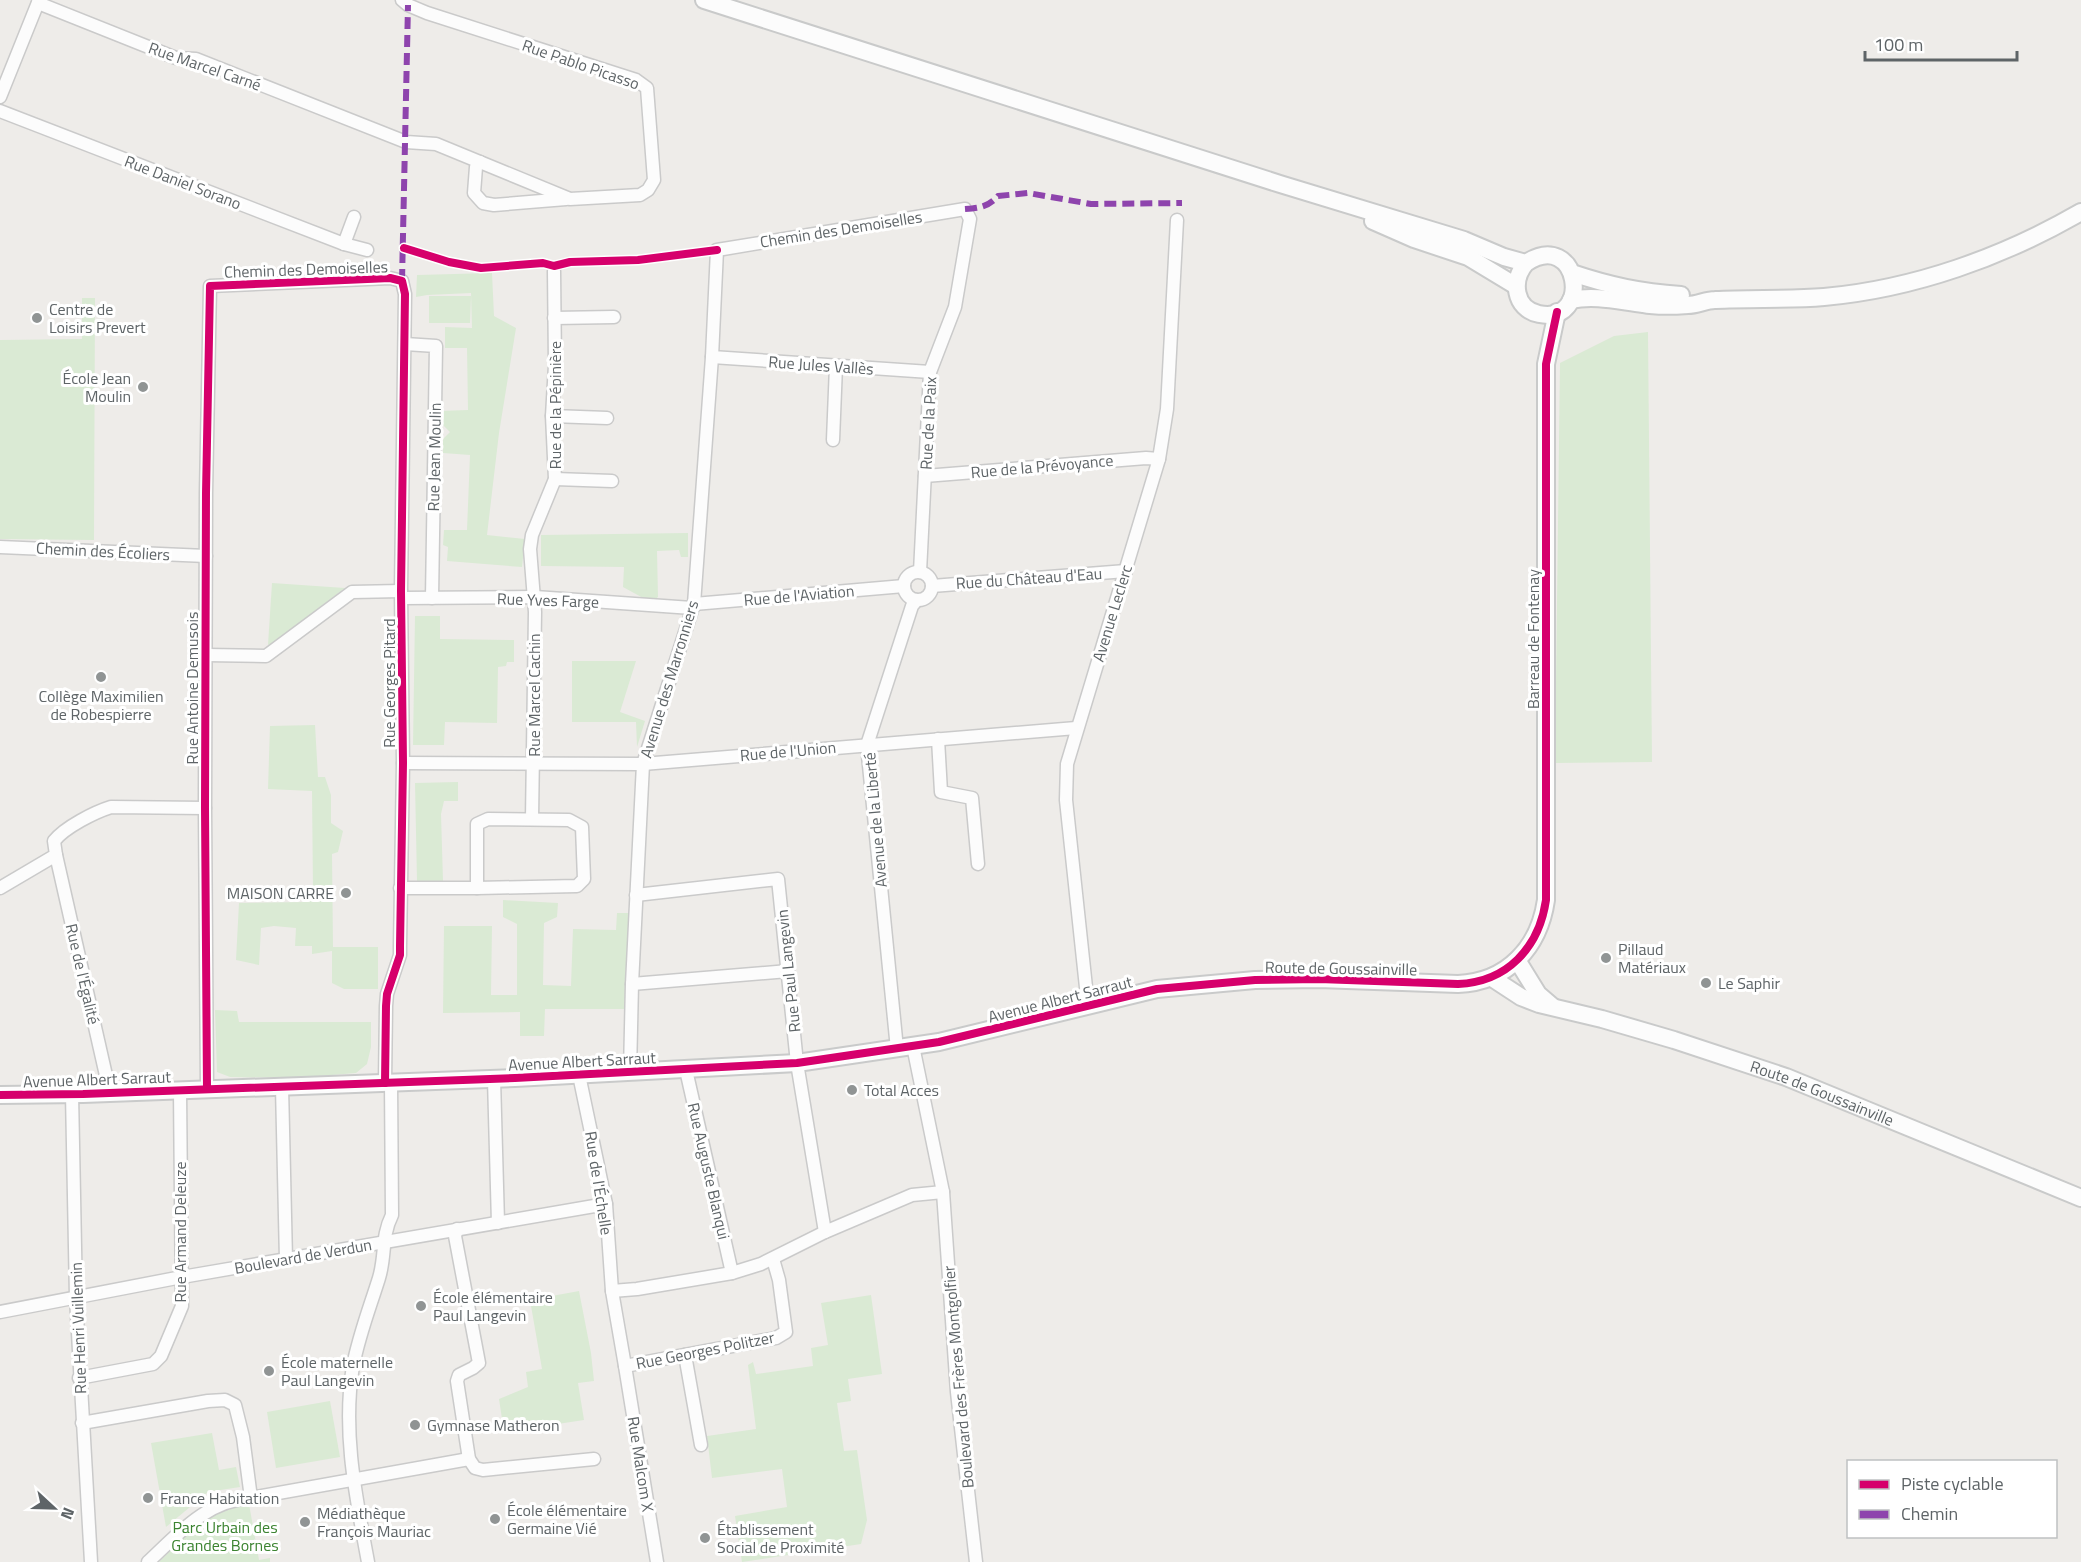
<svg xmlns="http://www.w3.org/2000/svg" width="2081" height="1562" font-family="'Titillium Web',sans-serif">
<style>
.green{fill:#daead4}
.lines{fill:none;stroke-linecap:round;stroke-linejoin:round}
.street-casing{stroke:#cacaca;stroke-width:15}
.secondary-casing{stroke:#c9caca;stroke-width:20}
.street{stroke:#fcfcfc;stroke-width:12}
.secondary{stroke:#fcfcfc;stroke-width:16}
.quiet{stroke:#8e44ad;stroke-width:6;stroke-dasharray:12 6;stroke-linecap:butt}
.cycleway-casing{stroke:#fff;stroke-width:11}
.cycleway{stroke:#d6006c;stroke-width:8}
.poi-dot{fill:#909494;stroke:#fff;stroke-width:2}
.labels{text-anchor:middle;dominant-baseline:central;stroke-width:6;stroke-linejoin:round;paint-order:stroke}
.street-label{font-size:16px;fill:#5e6467;stroke:#fff}
.poi-label{font-size:16px;fill:#5e6467;stroke:#fff;text-anchor:start}
.park-label{font-size:16px;fill:#3b8330;stroke:#fff}
</style>
<rect width="100%" height="100%" fill="#eeece9"/>
<!-- green -->
<g class="green">
<path d="M492,273l2,43 22,12 -17,105 -12,102 38,4 -3,28 -75,-6 1,-14 -5,-2 1,-15h23l3,-75 -27,-2v-14l7,-7 -11,-11v-10l29,-1 -1,-62h-22v-21l27,1 -1,-35 -44,2 -11,2 1,-22z"/>
<path d="M429,296h42l-1,27h-41z"/>
<path d="M82,298h13l-1,242 -94,-1v-199l82,-1z"/>
<path d="M1648,332l4,430 -97,1 5,-400 54,-27z"/>
<path d="M688,533v24h-7l-2,-7 -22,1 1,46 -4,3 -9,-1 -22,-12 1,-20 -83,-1v-31z"/>
<path d="M272,583l73,5 -72,55 -5,2z"/>
<path d="M415,616h25v23l74,1v22h-7l-1,4 -8,1 -1,56 -52,-1 -1,23h-31z"/>
<path d="M572,661h64l-16,51 25,9 -8,26 -1,-25h-64z"/>
<path d="M315,725l3,52h7l6,18v28l12,8 -5,21 -6,2 1,93h45v42h-34l-12,-6v-32l-20,3v-8h-17l1,-18 -22,-2 -13,2 -2,37 -23,-5 3,-57 66,-1 -3,-9 11,-1 -1,-101 -44,-2 2,-63z"/>
<path d="M458,782v19h-14l-3,13 2,67h-26l-2,-98z"/>
<path d="M503,900l55,3 -1,14 -13,6 -1,62 28,1 2,-57 43,1 1,-17h12l-2,96h-82l-1,27h-24v-24l-77,1 1,-87h48l-1,69h26v-71l-14,-7z"/>
<path d="M215,1010l22,1 2,11h132v25l-4,17 -11,9 -60,5 -66,-1 -13,-5z"/>
<path d="M579,1291l12,62 3,28 -16,2 6,37 -80,12 -5,-33 29,-12 -2,-15 16,-3 -12,-69z"/>
<path d="M871,1295l11,79 -34,5 3,22 -14,2 7,48 13,-1 10,70 -6,24 -119,18 -7,-46 52,-9 -5,-38 -70,9 -5,-42 49,-7 -8,-64 5,-3 3,12 57,-8 -2,-18 17,-3 -7,-42z"/>
<path d="M330,1401l10,56 -64,11 -9,-56z"/>
<path d="M212,1433l7,37 17,-3 4,20 -32,5 -42,35 -15,-84z"/>
<path d="M249,1504l10,56 11,-2v4h-111l31,-31 23,-17z"/>
</g>
<g class="lines">
<defs>
<g id="street">
<path d="M38,3l138,55 20,1 210,83 30,2 134,55 70,-4 8,-5 6,-10 -7,-92 -11,-8 -209,-67 -19,-8 -6,-5"/>
<path d="M0,97l39,-97"/>
<path d="M0,111l344,133 23,6"/>
<path d="M480,162l-4,5 -2,26 9,10 11,2 72,-6"/>
<path d="M344,244l10,-27"/>
<path d="M554,318l60,-1"/>
<path d="M405,344l31,2 -4,252"/>
<path d="M712,357l218,15"/>
<path d="M552,416l55,2"/>
<path d="M833,440l3,-74"/>
<path d="M925,476l221,-18 13,1"/>
<path d="M555,479l57,2"/>
<path d="M0,547l206,9"/>
<circle cx="918" cy="586" r="14"/>
<path d="M932,586l194,-15"/>
<path d="M403,598l132,-1 157,11"/>
<path d="M694,604l210,-18"/>
<path d="M206,655l60,1 86,-64 49,-1"/>
<path d="M938,739l3,53 31,6 6,66"/>
<path d="M403,763l240,1 433,-36"/>
<path d="M488,819l81,1 13,7 2,52 -7,7 -100,2v-64z"/>
<path d="M532,819l3,-207 -5,-63 2,-14 23,-56 -3,-63 3,-51 -1,-94"/>
<path d="M56,855l54,238"/>
<path d="M0,888l56,-33 -2,-14c11,-14 41,-29 57,-34l94,1"/>
<path d="M400,888h77"/>
<path d="M636,895l142,-16 19,184 28,169"/>
<path d="M632,984l156,-13"/>
<path d="M1088,1006l-22,-206 1,-36 92,-305 8,-50 10,-189"/>
<path d="M913,1046l30,146 14,200 19,170"/>
<path d="M897,1049l-30,-304 45,-139 5,-6"/>
<path d="M686,1070l46,203"/>
<path d="M630,1072l2,-88 11,-220 51,-160 18,-247 5,-107 248,-41 5,10 -15,88 -25,65 -10,200"/>
<path d="M579,1075l27,129 6,87 13,75 151,-28 10,-6 -7,-52 -6,-21"/>
<path d="M494,1079l4,144"/>
<path d="M282,1087l4,173"/>
<path d="M207,1089l-2,-281 1,-315 4,-207 180,-8 12,3 3,13 -4,297 2,172 -3,183v9l-13,39 -1,12 -1,77"/>
<path d="M72,1094l4,204 15,264"/>
<path d="M457,1229l-2,7 24,127 -6,5 -14,7 -2,6 12,78 6,9 8,2 111,-11"/>
<path d="M612,1291l25,-2 95,-16 29,-9 64,-32 87,-37 31,-3"/>
<path d="M0,1312l182,-35 424,-73"/>
<path d="M685,1355l16,90"/>
<path d="M625,1366l32,196"/>
<path d="M79,1378l74,-14 8,-8 21,-50 -2,-216"/>
<path d="M82,1423l126,-22 17,-1 10,5 8,32 8,61 218,-39"/>
<path d="M148,1562c30,-28 59,-62 103,-64"/>
<path d="M368,1562c-12,-65 -26,-130 -15,-196 6,-31 17,-59 26,-88 7,-23 2,-41 13,-63l-1,-133"/>
</g>
<g id="secondary">
<path d="M704,0l576,184 184,56 40,17 22,6c53,-35 68,62 13,51 -25,-5 -28,-34 -13,-51"/>
<path d="M1373,221l41,18 54,18 48,29"/>
<path d="M1572,273c39,13 68,19 109,22"/>
<path d="M1571,300c24,-5 47,1 72,4 14,3 31,2 45,1 9,0 18,-5 27,-5 36,-2 73,0 109,-3 90,-8 179,-40 257,-85"/>
<path d="M1517,960l21,34 14,12"/>
<path id="s1" d="M1492,978l29,19 18,7 63,15 72,21 112,37 295,121"/>
<path d="M0,1095l83,-1 432,-16 282,-15 142,-21 218,-53 98,-9 64,-1 139,5c49,-2 81,-36 88,-84v-536l11,-52"/>
</g>
</defs>
<!-- street casing -->
<use href="#street" class="street-casing"/>
<!-- secondary casing -->
<use href="#secondary" class="secondary-casing"/>
<!-- street -->
<use href="#street" class="street"/>
<!-- secondary -->
<use href="#secondary" class="secondary"/>
<!-- quiet -->
<g class="quiet">
<path d="M965,209c14,-1 23,-2 33,-13l30,-3 63,11 91,-1"/>
<path d="M402,281l6,-276"/>
</g>
<defs>
<g id="cycleway">
<path d="M404,248l45,14 32,6 62,-5 11,3 16,-4 68,-2 79,-10"/>
<path d="M207,1089l-2,-281 1,-315 4,-207 180,-8 12,3 3,13 -4,297 2,172 -3,183v9l-13,39 -1,12 -1,77"/>
<path d="M0,1095l83,-1 432,-16 282,-15 142,-21 218,-53 98,-9 64,-1 139,5c49,-2 81,-36 88,-84v-536l11,-52"/>
</g>
</defs>
<!-- cycleway casing -->
<use href="#cycleway" class="cycleway-casing"/>
<!-- cycleway -->
<use href="#cycleway" class="cycleway"/>
</g>
<!-- markers -->
<g class="poi-dot">
<circle cx="37" cy="318" r="6"/>
<circle cx="143" cy="387" r="6"/>
<circle cx="101" cy="677" r="6"/>
<circle cx="346" cy="893" r="6"/>
<circle cx="1606" cy="958" r="6"/>
<circle cx="1706" cy="983" r="6"/>
<circle cx="852" cy="1090" r="6"/>
<circle cx="421" cy="1306" r="6"/>
<circle cx="269" cy="1371" r="6"/>
<circle cx="415" cy="1425" r="6"/>
<circle cx="148" cy="1498" r="6"/>
<circle cx="495" cy="1519" r="6"/>
<circle cx="305" cy="1522" r="6"/>
<circle cx="705" cy="1538" r="6"/>
</g>
<g class="labels">
<!-- street labels -->
<g class="street-label">
<text transform="translate(581 64) rotate(19)">Rue Pablo Picasso</text>
<text transform="translate(205 66) rotate(19)">Rue Marcel Carné</text>
<text transform="translate(183 182) rotate(21)">Rue Daniel Sorano</text>
<text transform="translate(841 229) rotate(-9)">Chemin des Demoiselles</text>
<text transform="translate(306 269) rotate(-2)">Chemin des Demoiselles</text>
<text transform="translate(821 365) rotate(4)">Rue Jules Vallès</text>
<text transform="translate(555 405) rotate(-90)">Rue de la Pépinière</text>
<text transform="translate(928 423) rotate(-87)">Rue de la Paix</text>
<text transform="translate(434 457) rotate(-89)">Rue Jean Moulin</text>
<text transform="translate(1042 466) rotate(-5)">Rue de la Prévoyance</text>
<text transform="translate(103 551) rotate(3)">Chemin des Écoliers</text>
<text transform="translate(1029 578) rotate(-4)">Rue du Château d'Eau</text>
<text transform="translate(799 595) rotate(-5)">Rue de l'Aviation</text>
<text transform="translate(548 600) rotate(2)">Rue Yves Farge</text>
<text transform="translate(1112 613) rotate(-73)">Avenue Leclerc</text>
<text transform="translate(1533 639) rotate(-90)">Barreau de Fontenay</text>
<text transform="translate(669 679) rotate(-73)">Avenue des Marronniers</text>
<text transform="translate(389 683) rotate(-90)">Rue Georges Pitard</text>
<text transform="translate(192 688) rotate(-90)">Rue Antoine Demusois</text>
<text transform="translate(534 695) rotate(-90)">Rue Marcel Cachin</text>
<text transform="translate(788 751) rotate(-5)">Rue de l'Union</text>
<text transform="translate(875 820) rotate(-95)">Avenue de la Liberté</text>
<text transform="translate(1341 968) rotate(1)">Route de Goussainville</text>
<text transform="translate(788 971) rotate(-96)">Rue Paul Langevin</text>
<text transform="translate(83 974) rotate(77)">Rue de l'Égalité</text>
<text transform="translate(1060 999) rotate(-14)">Avenue Albert Sarraut</text>
<text transform="translate(582 1061) rotate(-3)">Avenue Albert Sarraut</text>
<text transform="translate(97 1079) rotate(-2)">Avenue Albert Sarraut</text>
<text stroke="none"><textPath href="#s1" startOffset="351">Route de Goussainville</textPath></text>
<text transform="translate(709 1171) rotate(77)">Rue Auguste Blanqui</text>
<text transform="translate(599 1183) rotate(81)">Rue de l'Échelle</text>
<text transform="translate(180 1232) rotate(-90)">Rue Armand Deleuze</text>
<text transform="translate(303 1256) rotate(-10)">Boulevard de Verdun</text>
<text transform="translate(78 1328) rotate(-92)">Rue Henri Vuillemin</text>
<text transform="translate(705 1350) rotate(-11)">Rue Georges Politzer</text>
<text transform="translate(958 1377) rotate(-95)">Boulevard des Frères Montgolfier</text>
<text transform="translate(641 1464) rotate(81)">Rue Malcom X</text>
</g>
<!-- poi labels -->
<g class="poi-label">
<text x="49" y="309">Centre de<tspan x="49" dy="18">Loisirs Prevert</tspan></text>
<text x="131" y="378" text-anchor="end">École Jean<tspan x="131" dy="18">Moulin</tspan></text>
<text x="101" y="696" text-anchor="middle">Collège Maximilien<tspan x="101" dy="18">de Robespierre</tspan></text>
<text x="334" y="893" text-anchor="end">MAISON CARRE</text>
<text x="1618" y="949">Pillaud<tspan x="1618" dy="18">Matériaux</tspan></text>
<text x="1718" y="983">Le Saphir</text>
<text x="864" y="1090">Total Acces</text>
<text x="433" y="1297">École élémentaire<tspan x="433" dy="18">Paul Langevin</tspan></text>
<text x="281" y="1362">École maternelle<tspan x="281" dy="18">Paul Langevin</tspan></text>
<text x="427" y="1425">Gymnase Matheron</text>
<text x="160" y="1498">France Habitation</text>
<text x="507" y="1510">École élémentaire<tspan x="507" dy="18">Germaine Vié</tspan></text>
<text x="317" y="1513">Médiathèque<tspan x="317" dy="18">François Mauriac</tspan></text>
<text x="717" y="1529">Établissement<tspan x="717" dy="18">Social de Proximité</tspan></text>
</g>
<!-- park labels -->
<g class="park-label">
<text x="225" y="1527">Parc Urbain des<tspan x="225" dy="18">Grandes Bornes</tspan></text>
</g>
</g>
<!-- legend -->
<rect x="1847" y="1460" width="210" height="78" fill="#ffffff" stroke="#bfc1c2" stroke-width="1.5"/>
<rect x="1859" y="1480" width="30" height="9" fill="#d6006c" stroke="#bfc1c2" stroke-width="1.5"/>
<text x="1901" y="1490" font-size="18" fill="#5e6467">Piste cyclable</text>
<rect x="1859" y="1510" width="30" height="9" fill="#8e44ad" stroke="#bfc1c2" stroke-width="1.5"/>
<text x="1901" y="1520" font-size="18" fill="#5e6467">Chemin</text>
<!-- north arrow -->
<g transform="translate(54 1508) rotate(112)" stroke="#ffffff" stroke-width="4.5" paint-order="stroke">
<path d="M0-4.5L10 22L0 15L-10 22Z" fill="#5e6467"/>
<text y="-9" font-size="16" font-weight="bold" text-anchor="middle" fill="#5e6467">N</text>
</g>
<!-- scale -->
<path d="M1865 51v9h152v-9" fill="none" stroke="#5e6467" stroke-width="3"/>
<text x="1874" y="51" font-size="18" fill="#5e6467" stroke="#ffffff" stroke-width="4.5" paint-order="stroke">100 m</text>
</svg>
